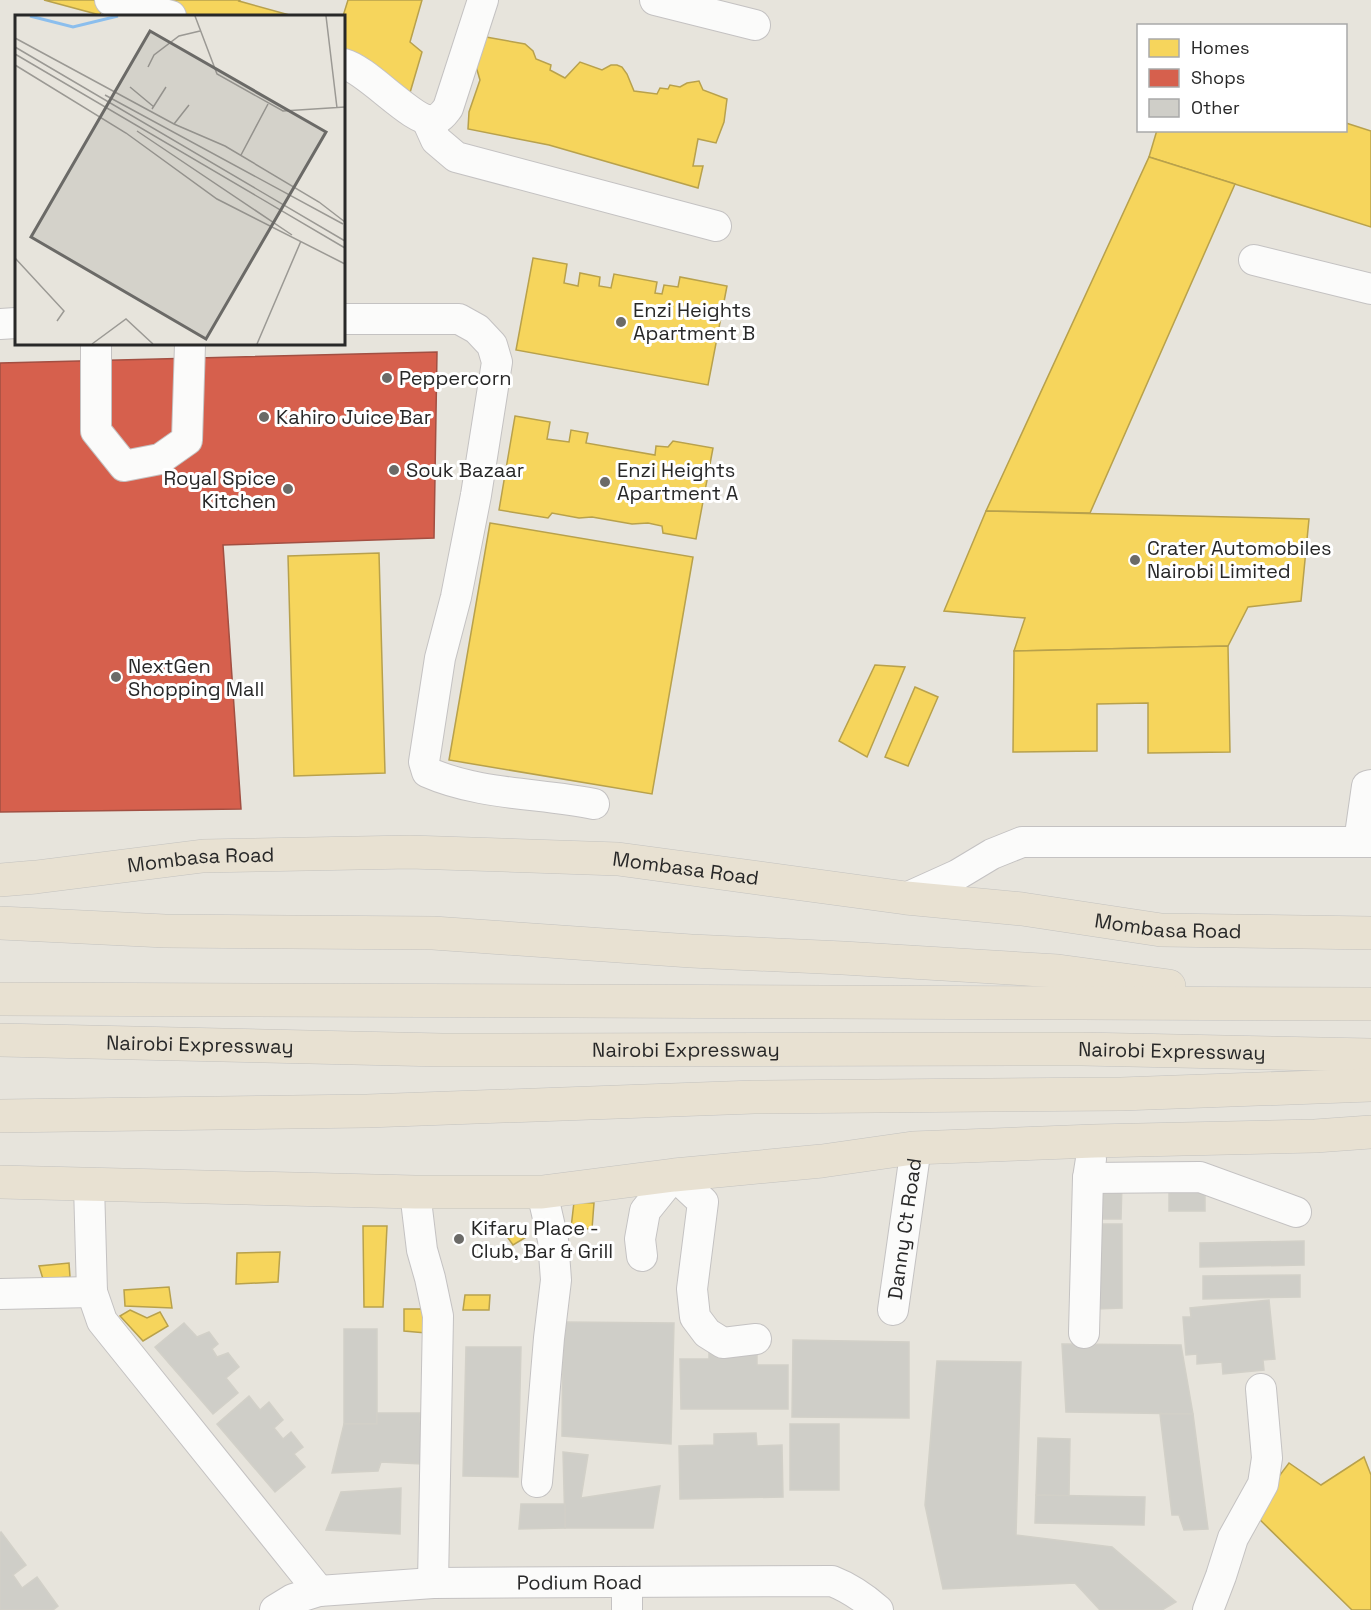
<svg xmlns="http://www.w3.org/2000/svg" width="1371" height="1610" font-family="'Space Grotesk',sans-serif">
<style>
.homes{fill:#f6d55c;stroke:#b8a14c;stroke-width:1.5}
.shops{fill:#d6604d;stroke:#a24f42;stroke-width:1.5}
.building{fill:#cfcec8;stroke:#d2d0c8;stroke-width:1.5}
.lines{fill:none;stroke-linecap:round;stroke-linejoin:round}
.minor-casing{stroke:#c4c2c2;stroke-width:32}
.highway-casing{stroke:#c3c2bf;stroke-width:34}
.minor{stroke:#fbfbfa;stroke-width:30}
.highway{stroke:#e8e1d2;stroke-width:33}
.poi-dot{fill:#6b6a67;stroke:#fff;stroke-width:2}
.labels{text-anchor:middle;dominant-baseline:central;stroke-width:6;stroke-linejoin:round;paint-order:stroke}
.poi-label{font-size:20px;fill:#282828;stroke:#fff;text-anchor:start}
.street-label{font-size:20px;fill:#282828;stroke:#fff}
.inset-river{fill:none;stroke:#8bbeed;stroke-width:3}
.inset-road{fill:none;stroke:#9b9994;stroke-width:1.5}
.view{fill:#6b6a67;fill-opacity:0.15;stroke:#6b6a67;stroke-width:3}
.inset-edge{fill:none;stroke:#282828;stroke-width:3}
</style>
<rect width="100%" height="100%" fill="#e7e4dc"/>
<!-- homes -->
<g class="homes">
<path d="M44,0h60l-4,15z"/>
<path d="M146,0h94l-1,1 54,15h-144z"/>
<path d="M348,0h74l-12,42 12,10 -13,44 -65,-17 -1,-63z"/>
<path d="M486,37l39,7 8,7 3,8 15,6 -1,5 15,8 15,-16 22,8 9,-5h6l5,2 5,7 7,17 23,3 3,-6 8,1 2,-4 10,2 7,-4 12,-2 4,9 24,9 -3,23 -8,21 -18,-4 -5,27h10l-5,22 -149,-43 -81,-16 1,-17 11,-32 -5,-17z"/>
<path d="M1346,123l25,8v96l-222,-70 8,-27h189z"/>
<path d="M1149,157l86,27 -145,329 -104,-2z"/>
<path d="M533,258l34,6 -3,19 14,3 2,-13 20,4 -1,9 12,2 3,-14 43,8 -2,11 7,1 2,-9 14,2 2,-10 47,9 -19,99 -192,-35z"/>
<path d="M515,416l35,6 -3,17 22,3 2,-12 17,3 -2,10 69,12 1,-9 12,1 5,-6 40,7 -17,91 -33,-6 -1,-7 -14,-3 -16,1 -40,-7 -13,1 -27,-5 -4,5 -49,-8z"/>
<path d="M986,511l323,8 -8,82 -53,6 -20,39 -214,5 11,-33 -81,-7z"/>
<path d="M490,523l203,34 -41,237 -203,-34z"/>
<path d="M379,553l6,220 -91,3 -6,-220z"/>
<path d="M1228,646l2,106 -82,1v-50l-51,1v47l-84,1 1,-101z"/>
<path d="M875,665l30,2 -38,90 -28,-16z"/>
<path d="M915,687l23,10 -30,69 -23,-9z"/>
<path d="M574,1202l20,1 -2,26 -21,-1z"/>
<path d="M363,1226h24l-4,81h-19z"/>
<path d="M524,1230l4,6 -15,9 -5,-7z"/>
<path d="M280,1252l-2,30 -42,2 1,-31z"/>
<path d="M69,1263l1,14 -27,2 -4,-13z"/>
<path d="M169,1287l3,21 -47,-2 -1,-16z"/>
<path d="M465,1295h25l-1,15h-26z"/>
<path d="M404,1309h23l-1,24 -22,-2z"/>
<path d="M130,1310l17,8 13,-6 8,14 -25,15 -23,-25z"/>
<path d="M1364,1457l7,18v135h-19l-100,-98 37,-49 32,22z"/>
</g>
<!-- shops -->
<path class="shops" d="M437,352l-3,186 -211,7 18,264 -241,3v-449z"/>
<!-- building -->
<g class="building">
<path d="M1095,1182l27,1 -1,36h-24z"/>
<rect x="1169" y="1186" width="36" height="25"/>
<path d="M1096,1224h26v84l-25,1z"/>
<path d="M1304,1241v24l-104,2v-24z"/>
<path d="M1300,1275v22l-97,2v-23z"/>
<path d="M1269,1300l6,59 -12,1 1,10 -41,4 -1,-12 -25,2v-10l-11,1 -3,-38h8l-1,-9z"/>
<path d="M563,1322l111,1 -3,121 -109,-8z"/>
<path d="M184,1323l13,14 12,-5 9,12 -6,5 5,8 11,-4 11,14 -13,11 12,15 -25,21 -58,-67z"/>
<rect x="344" y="1329" width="33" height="95"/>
<path d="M793,1340l116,2v76l-117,-1z"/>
<path d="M1062,1344l119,1 12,69 -127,-2z"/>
<path d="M466,1347h55l-3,130 -55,-1z"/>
<path d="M757,1348v17h31v44h-107l-1,-50h29v-10z"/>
<path d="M937,1361l84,1 -5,173 96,12 64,55 -14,8h-62l-25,-27 -132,6 -18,-84z"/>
<path d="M249,1396l11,14 9,-8 14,18 -9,8 9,11 8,-7 12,15 -9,7 11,13 -30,25 -58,-68z"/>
<path d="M377,1413h43l2,51 -41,-2 -3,9 -46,2 12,-49h33z"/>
<path d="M1160,1414h33l15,115 -24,1 -5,-15h-7z"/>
<rect x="790" y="1424" width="49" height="66"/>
<path d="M756,1433l1,13 25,-1 1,52 -103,2 -1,-53 35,-1v-11z"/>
<path d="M1038,1438l32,1 -1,57 -33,-1z"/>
<path d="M563,1452l25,3 -7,43 79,-12 -7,42h-88z"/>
<path d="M401,1488l-1,46 -74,-4 15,-38z"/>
<path d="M1036,1495l109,2 -1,28 -109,-2z"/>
<path d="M521,1504h44v24l-46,1z"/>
<path d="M1,1532l25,33 -13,10 9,13 15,-11 21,29 -5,4h-53v-77z"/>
</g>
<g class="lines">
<defs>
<g id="minor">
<path d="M110,0l61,16"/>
<path d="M655,0l100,25"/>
<path d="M344,64c24,6 70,60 90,56 7,-2 10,-7 14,-12l35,-108"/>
<path d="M427,120l9,20 20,17 260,69"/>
<path d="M1254,260l117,29"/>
<path d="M344,319h115l18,10 15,16 5,17 -21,133 -20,102 -16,61 -16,104 3,10c52,23 112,21 167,32"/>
<path d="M0,324l16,-1"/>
<path d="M96,344v87l28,35 36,-7 27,-19 3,-96"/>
<path d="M1359,842l8,-56 4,-1"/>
<path d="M906,898l51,-23 35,-21 30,-12h349"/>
<path d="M1088,1178l112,-1 96,35"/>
<path d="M89,1185l3,107 10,29 217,270"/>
<path d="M415,1192l7,58 8,28 8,38 -5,267"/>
<path d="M642,1256l-2,-17 5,-28 29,-36 29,27 -11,87 3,28 12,16 16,10 33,-4"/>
<path d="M0,1294l92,-2"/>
<path id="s1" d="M893,1310l21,-149 -1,-13"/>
<path d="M1084,1333l4,-155 3,-19"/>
<path d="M537,1482l12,-144 7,-58 -3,-40 -11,-48"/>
<path id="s2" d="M275,1610l18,-11 26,-8 114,-8 399,-2c18,7 31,16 46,29"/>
<path d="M627,1610v-28"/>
<path d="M1208,1610l13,-34 12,-38 30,-54 4,-26 -6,-69"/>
</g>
<g id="highway">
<path id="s3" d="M0,880l36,-3 167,-21 207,-4 208,7 288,39 116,11 139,21 210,3"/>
<path d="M0,923l165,8 268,2 258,18 152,7 215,13 111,15"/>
<path d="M0,999l1371,5"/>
<path id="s4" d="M0,1040l442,10 640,-1 289,6"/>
<path d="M0,1116l367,-5 387,-14 367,-3 250,-9"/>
<path d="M0,1182l415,10h127l132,-17 148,-14 91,-13 181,-7 221,-5 56,-4"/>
</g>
</defs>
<!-- minor casing -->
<use href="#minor" class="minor-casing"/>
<!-- highway casing -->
<use href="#highway" class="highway-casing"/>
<!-- minor -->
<use href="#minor" class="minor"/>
<!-- highway -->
<use href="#highway" class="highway"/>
</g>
<!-- markers -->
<g class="poi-dot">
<circle cx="621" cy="322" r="6"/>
<circle cx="387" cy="378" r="6"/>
<circle cx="264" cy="417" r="6"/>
<circle cx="394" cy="470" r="6"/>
<circle cx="605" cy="482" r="6"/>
<circle cx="288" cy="489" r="6"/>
<circle cx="1135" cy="560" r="6"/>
<circle cx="116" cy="677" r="6"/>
<circle cx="459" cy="1239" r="6"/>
</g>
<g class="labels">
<!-- poi labels -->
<g class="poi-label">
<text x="633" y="310">Enzi Heights<tspan x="633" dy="23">Apartment B</tspan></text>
<text x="399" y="378">Peppercorn</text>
<text x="276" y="417">Kahiro Juice Bar</text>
<text x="406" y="470">Souk Bazaar</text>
<text x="617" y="470">Enzi Heights<tspan x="617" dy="23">Apartment A</tspan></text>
<text x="276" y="478" text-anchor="end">Royal Spice<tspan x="276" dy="23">Kitchen</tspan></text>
<text x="1147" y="548">Crater Automobiles<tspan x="1147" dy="23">Nairobi Limited</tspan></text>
<text x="128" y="666">NextGen<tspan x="128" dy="23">Shopping Mall</tspan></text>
<text x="471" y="1228">Kifaru Place -<tspan x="471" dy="23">Club, Bar &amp; Grill</tspan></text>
</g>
<!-- street labels -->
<g class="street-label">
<text stroke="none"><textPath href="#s3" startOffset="202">Mombasa Road</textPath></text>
<text stroke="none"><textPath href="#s3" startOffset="688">Mombasa Road</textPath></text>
<text stroke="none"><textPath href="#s3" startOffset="1174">Mombasa Road</textPath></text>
<text stroke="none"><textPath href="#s4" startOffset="200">Nairobi Expressway</textPath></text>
<text stroke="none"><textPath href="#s4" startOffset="686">Nairobi Expressway</textPath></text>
<text stroke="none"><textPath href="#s4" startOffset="1172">Nairobi Expressway</textPath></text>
<text stroke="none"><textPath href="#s1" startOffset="82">Danny Ct Road</textPath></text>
<text stroke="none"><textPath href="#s2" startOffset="309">Podium Road</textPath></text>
</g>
</g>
<!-- overview -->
<g transform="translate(15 15)">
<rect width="330" height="330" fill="#e7e4dc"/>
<path class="inset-river" d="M15,1l43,11 45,-11"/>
<path class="inset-road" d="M180,1l22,58 66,37 62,-4M311,1l11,92M0,23l159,86 51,22 94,56 26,20M0,32l330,194M0,39l330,194M0,50l111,68 91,66 128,65M133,52l6,-12 25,-19 21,-5M115,72l24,20M90,80l238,129M137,94l14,-22M159,109l15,-19M122,116l155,104M226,140l27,-51M0,243l49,53 -7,10M77,329l34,-25 27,25M242,329l44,-103"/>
<path class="view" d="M135,16l176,101 -120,207 -175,-102z"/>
<rect width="330" height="330" class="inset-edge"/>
</g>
<!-- legend -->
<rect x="1137" y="24" width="210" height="108" fill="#ffffff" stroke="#a9a9a9" stroke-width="1.5"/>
<rect x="1149" y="39" width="30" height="18" fill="#f6d55c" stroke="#a9a9a9" stroke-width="1.5"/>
<text x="1191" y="54" font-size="18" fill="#282828">Homes</text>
<rect x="1149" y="69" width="30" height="18" fill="#d6604d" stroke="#a9a9a9" stroke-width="1.5"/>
<text x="1191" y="84" font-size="18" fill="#282828">Shops</text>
<rect x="1149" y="99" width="30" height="18" fill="#cfcec8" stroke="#a9a9a9" stroke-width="1.5"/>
<text x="1191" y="114" font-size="18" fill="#282828">Other</text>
</svg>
